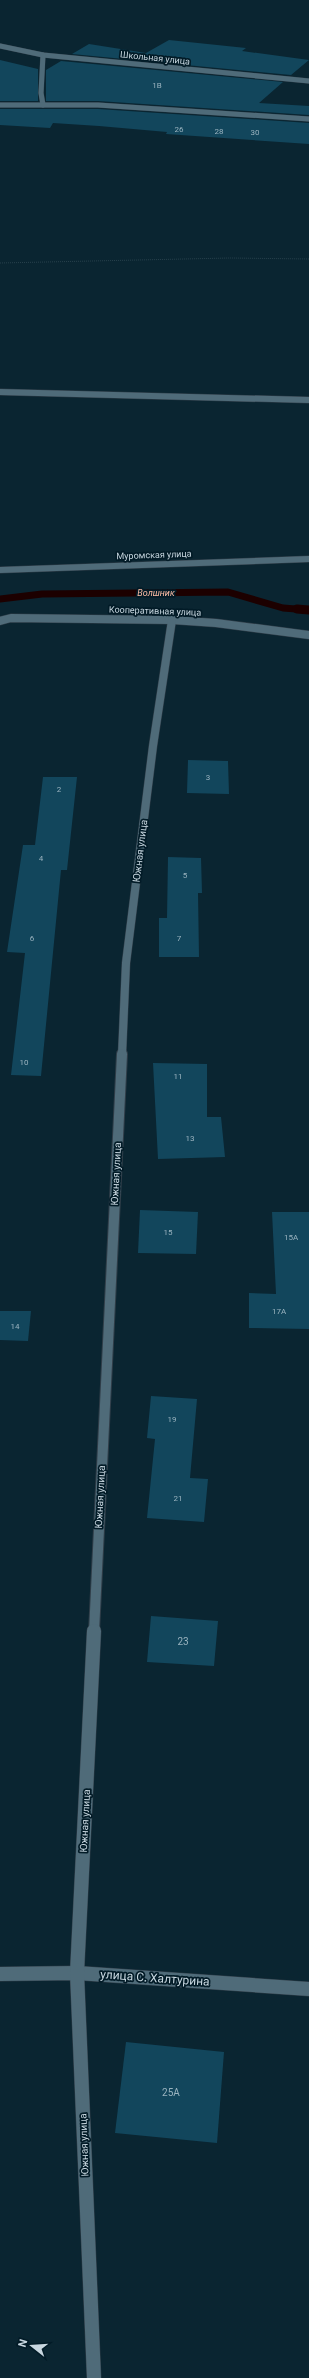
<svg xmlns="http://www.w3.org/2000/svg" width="309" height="2378" font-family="Roboto,sans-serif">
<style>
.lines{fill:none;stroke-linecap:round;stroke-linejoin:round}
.stream-far1{stroke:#1c0000;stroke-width:7}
.stream{stroke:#1c0000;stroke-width:9}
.building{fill:#12465c}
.service-casing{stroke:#303e49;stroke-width:7}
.minor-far3-casing{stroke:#303e49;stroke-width:5.5}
.minor-far2-casing{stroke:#303e49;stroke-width:7}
.minor-far1-casing{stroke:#303e49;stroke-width:9}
.minor-casing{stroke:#303e49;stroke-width:15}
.tertiary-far2-casing{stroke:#303e49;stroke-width:9}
.tertiary-far1-casing{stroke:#303e49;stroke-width:12}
.tertiary-casing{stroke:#303e49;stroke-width:15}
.path{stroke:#475e69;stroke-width:1;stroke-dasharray:0.5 1.5;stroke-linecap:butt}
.service{stroke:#4f6b79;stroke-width:6}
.minor-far3{stroke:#4f6b79;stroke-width:5}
.minor-far2{stroke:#4f6b79;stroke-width:6}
.minor-far1{stroke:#4f6b79;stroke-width:8}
.minor{stroke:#4f6b79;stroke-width:14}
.tertiary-far2{stroke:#4f6b79;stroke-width:8}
.tertiary-far1{stroke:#4f6b79;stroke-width:10}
.tertiary{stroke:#4f6b79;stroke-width:14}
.labels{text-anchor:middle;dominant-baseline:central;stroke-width:3.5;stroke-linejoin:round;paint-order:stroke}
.number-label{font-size:8px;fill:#9ab3bf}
.far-street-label{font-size:9px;fill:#c8d7e0;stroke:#021b27}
.far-water-label{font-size:9px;font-style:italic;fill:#febda5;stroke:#021b27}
.street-label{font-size:10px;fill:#c8d7e0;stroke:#021b27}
.near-number-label{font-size:10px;fill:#9ab3bf}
.near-street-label{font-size:12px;fill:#c8d7e0;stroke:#021b27}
</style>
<rect width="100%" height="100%" fill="#0a2531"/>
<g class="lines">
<!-- stream-far1 -->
<path class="stream-far1" d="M0,599l42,-5 186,-2 55,16 26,2"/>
<!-- stream -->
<path class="stream" d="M297,609l12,1"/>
</g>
<!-- building -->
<g class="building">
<path d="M169,40l77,8 -4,3 67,9 -18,15 -219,-21 17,-10 57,9z"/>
<path d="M0,60l38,9v32h-38z"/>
<path d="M61,61l222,21 -24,21 50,3v9l-211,-14h-52v-31z"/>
<path d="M0,109h98l211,14v21l-143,-10 1,-2 -68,-6 -46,-3 -3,5 -50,-3z"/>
<path d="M188,760l40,1 1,33 -42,-1z"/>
<path d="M43,777h34l-10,93h-6l-20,206 -30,-1 14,-122 -18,-1 16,-107h12z"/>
<path d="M168,857l33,1 1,35h-4l1,64h-40v-39h8z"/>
<path d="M153,1063l54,1v53h14l4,40 -67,2z"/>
<path d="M140,1210l58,2 -2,42 -58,-1z"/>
<path d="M272,1212h37v117l-60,-1v-35l27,1z"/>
<path d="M0,1311h31l-3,30 -28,-1z"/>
<path d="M151,1396l46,3 -7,79 18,1 -4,43 -57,-4 8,-79 -8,-1z"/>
<path d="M151,1616l67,5 -4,45 -67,-4z"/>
<path d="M126,2042l98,10 -7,91 -102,-10z"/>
</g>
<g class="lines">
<defs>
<path id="service" d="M0,392l309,8"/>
<g id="minor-far3">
<path d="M0,46l43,9 266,26"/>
<path d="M43,55l-2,38 2,12"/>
<path d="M0,105h98l211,14"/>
</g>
<path id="minor-far2" d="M0,570l309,-11"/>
<path id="minor-far1" d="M0,621l11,-3 161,2 44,3 93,12"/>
<path id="minor" d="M0,1974l77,-1 232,16"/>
<path id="tertiary-far2" d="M122,1055l4,-92 27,-217 19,-126"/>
<path id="tertiary-far1" d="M94,1632l28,-578"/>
<path id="tertiary" d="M94,1631l-17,342 17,405"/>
</defs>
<!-- service casing -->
<use href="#service" class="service-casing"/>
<!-- minor-far3 casing -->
<use href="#minor-far3" class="minor-far3-casing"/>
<!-- minor-far2 casing -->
<use href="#minor-far2" class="minor-far2-casing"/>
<!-- minor-far1 casing -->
<use href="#minor-far1" class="minor-far1-casing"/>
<!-- minor casing -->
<use href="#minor" class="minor-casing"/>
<!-- tertiary-far2 casing -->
<use href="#tertiary-far2" class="tertiary-far2-casing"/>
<!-- tertiary-far1 casing -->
<use href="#tertiary-far1" class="tertiary-far1-casing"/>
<!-- tertiary casing -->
<use href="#tertiary" class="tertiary-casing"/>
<!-- path -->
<path class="path" d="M0,263l230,-5 79,1"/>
<!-- service -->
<use href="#service" class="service"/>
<!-- minor-far3 -->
<use href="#minor-far3" class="minor-far3"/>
<!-- minor-far2 -->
<use href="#minor-far2" class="minor-far2"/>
<!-- minor-far1 -->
<use href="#minor-far1" class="minor-far1"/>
<!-- minor -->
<use href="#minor" class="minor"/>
<!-- tertiary-far2 -->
<use href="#tertiary-far2" class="tertiary-far2"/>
<!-- tertiary-far1 -->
<use href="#tertiary-far1" class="tertiary-far1"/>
<!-- tertiary -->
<use href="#tertiary" class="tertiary"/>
</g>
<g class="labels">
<!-- number labels -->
<g class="number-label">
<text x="157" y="85">1В</text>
<text x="179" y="129">26</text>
<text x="219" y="131">28</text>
<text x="255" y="132">30</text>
<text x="208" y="777">3</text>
<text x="59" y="789">2</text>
<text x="41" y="858">4</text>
<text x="185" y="875">5</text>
<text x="32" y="938">6</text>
<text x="179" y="938">7</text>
<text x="24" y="1062">10</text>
<text x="178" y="1076">11</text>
<text x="190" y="1138">13</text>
<text x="168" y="1232">15</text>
<text x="291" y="1237">15А</text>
<text x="279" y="1311">17А</text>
<text x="15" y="1326">14</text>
<text x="172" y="1419">19</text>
<text x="178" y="1498">21</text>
</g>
<!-- far-street labels -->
<g class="far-street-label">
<text transform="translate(155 58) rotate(6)">Школьная улица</text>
<text transform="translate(154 555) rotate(-2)">Муромская улица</text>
<text transform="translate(155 611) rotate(2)">Кооперативная улица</text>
</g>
<!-- far-water labels -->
<g class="far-water-label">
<text x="156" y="593">Волшник</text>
</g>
<!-- street labels -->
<g class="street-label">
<text transform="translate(140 851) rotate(-83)">Южная улица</text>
<text transform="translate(116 1174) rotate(-87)">Южная улица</text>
<text transform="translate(100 1497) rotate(-87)">Южная улица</text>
<text transform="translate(85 1821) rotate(-87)">Южная улица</text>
<text transform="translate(84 2145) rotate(-92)">Южная улица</text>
</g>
<!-- near-number labels -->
<g class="near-number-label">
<text x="183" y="1641">23</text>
<text x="171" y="2092">25А</text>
</g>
<!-- near-street labels -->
<g class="near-street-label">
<text transform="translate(155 1978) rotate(4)">улица С. Халтурина</text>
</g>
</g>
<!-- north arrow -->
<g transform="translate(32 2346) rotate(287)" stroke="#021b27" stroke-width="3" paint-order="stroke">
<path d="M0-3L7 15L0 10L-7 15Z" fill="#c8d7e0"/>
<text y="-6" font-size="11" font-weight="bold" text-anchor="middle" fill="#c8d7e0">N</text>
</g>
</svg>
